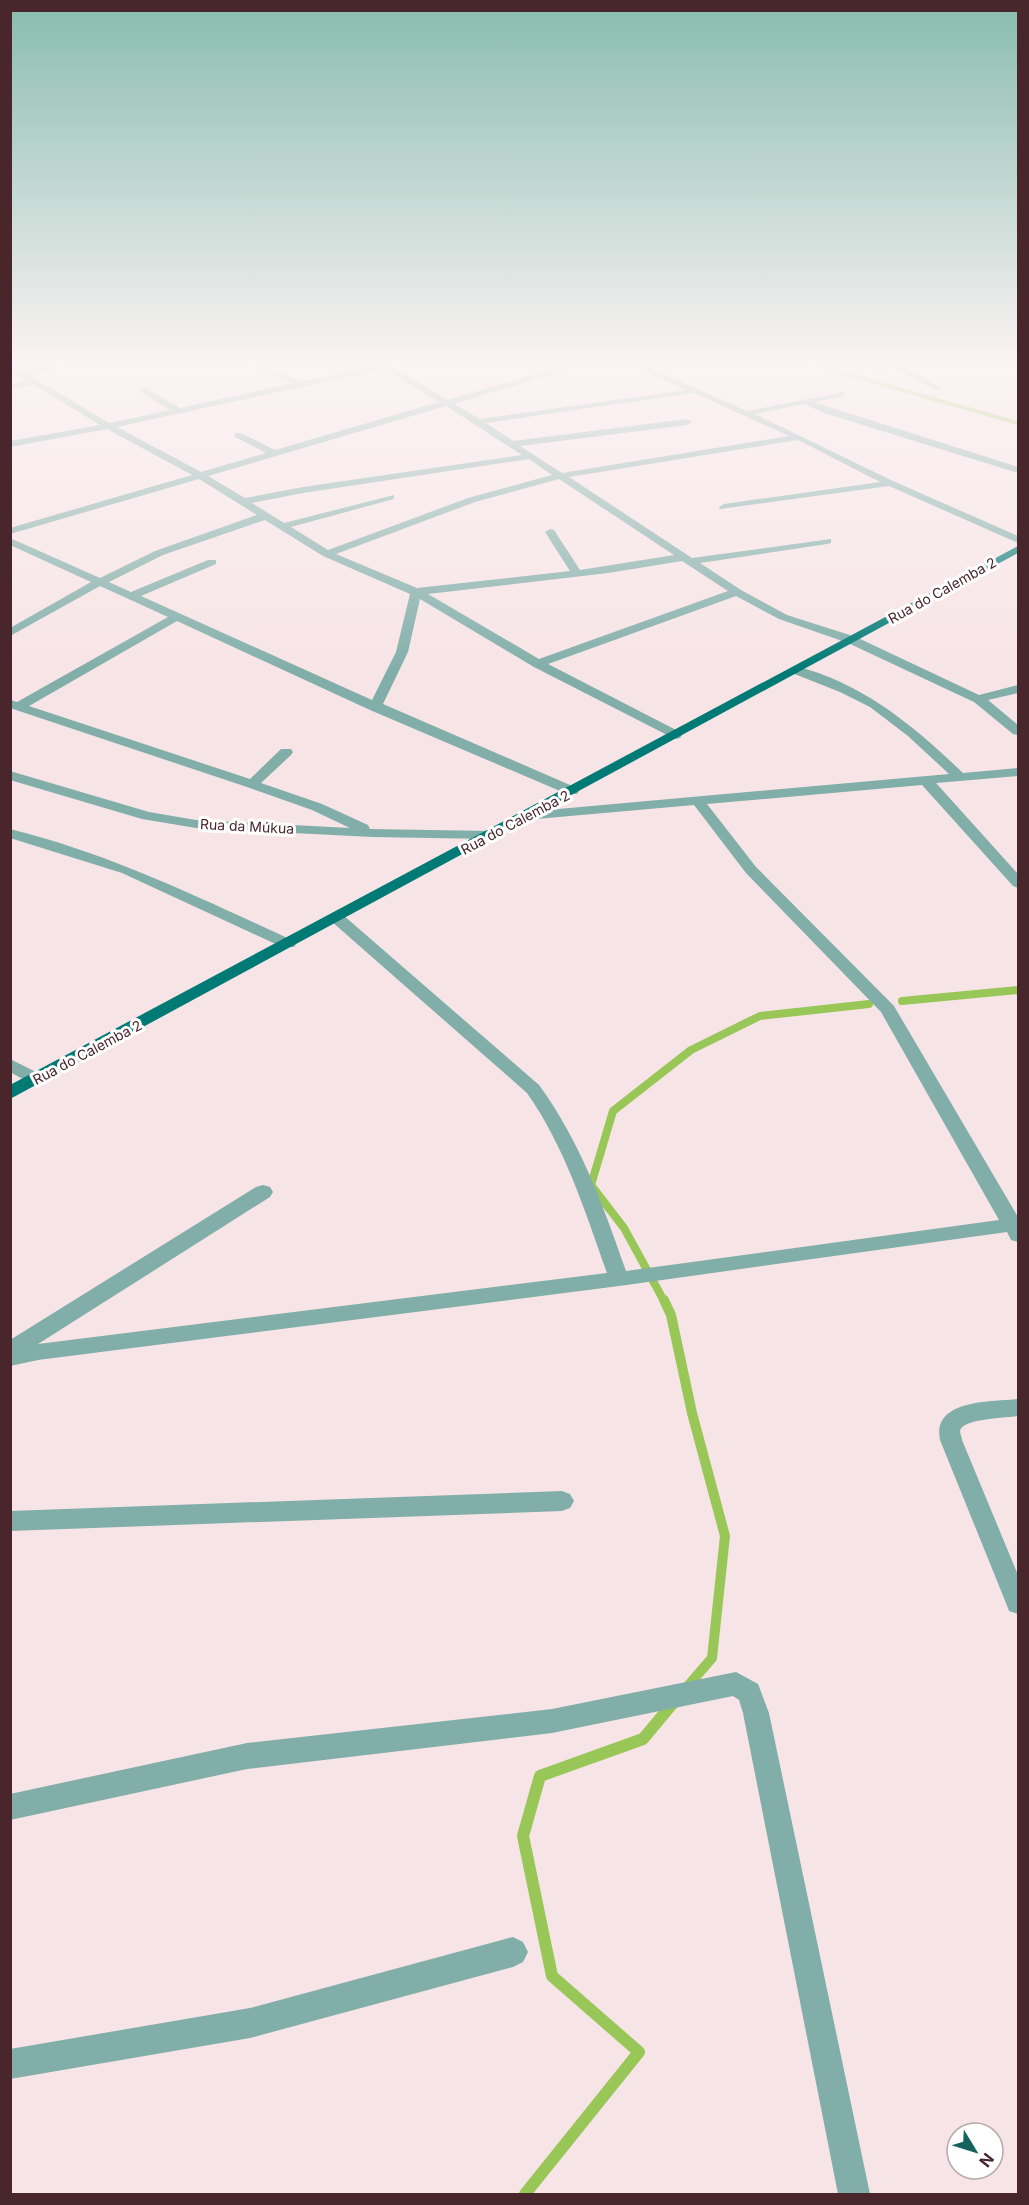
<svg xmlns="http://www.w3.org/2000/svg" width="1029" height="2205" font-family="Inter,sans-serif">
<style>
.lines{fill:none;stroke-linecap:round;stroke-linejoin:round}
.stream-far3{stroke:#98c758;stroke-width:4}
.stream-far2{stroke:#98c758;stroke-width:8}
.stream-far1{stroke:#98c758;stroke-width:10}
.stream{stroke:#98c758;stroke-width:12}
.minor{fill:#81aea9;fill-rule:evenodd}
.major{fill:#007a74;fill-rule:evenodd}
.labels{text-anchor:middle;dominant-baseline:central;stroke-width:6;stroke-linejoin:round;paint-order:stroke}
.far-street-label{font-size:14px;fill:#48262c;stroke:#fff}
</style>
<rect width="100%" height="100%" fill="#f7e4e6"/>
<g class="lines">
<!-- stream-far3 -->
<path class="stream-far3" d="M811,364l207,59"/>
<!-- stream-far2 -->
<g class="stream-far2">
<path d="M902,1001l116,-11"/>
<path d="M664,1301l-40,-73 -33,-43 22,-74 78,-61 69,-34 109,-12"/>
</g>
<!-- stream-far1 -->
<path class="stream-far1" d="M664,1300l7,15 21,98 33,123 -13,122 -25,29"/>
<!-- stream -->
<path class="stream" d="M525,2194l114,-142 -87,-76 -29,-140 17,-60 103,-37 30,-36"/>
<!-- minor -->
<g class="minor">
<path d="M57,364h14l-42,11 80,48 61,-13 -29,-18 -1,-2 4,-3 36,21 114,-25 -46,-19c20,0 43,18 58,16 32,-2 61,-16 91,-16l-5,3 56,33 124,-36h12l-130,40 26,15 205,-29 -54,-26h10l106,47 97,-19v4l-30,6 204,65v6l-194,-60 -20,-9 -49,10 138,67 125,55v7l-129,-57 -169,23 -1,-2 5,-3 156,-22 -82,-42 -229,37 123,81 139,-19v4l-4,1 -127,19 41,27 46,25 69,22 123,58 39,-10v8l-30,7 30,25v10l-5,-1 -39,-32 -126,-59 -69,-24 -43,-23 -188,68 132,68 2,3 -2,3 -5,1 -141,-72 -114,-68 -12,53 -25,52 194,84 2,3 -2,3h-10l-197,-84 -193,-89 -148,85 221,73 31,-30h10l2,3 -2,3 -30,28 61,21 46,21 2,4 120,2 7,4 -7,4 -118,-2 -176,-9 -54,-9 -132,-39v-9l139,41 47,8 154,8 -38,-18 -65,-23 -237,-79v-8l7,2 151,-85 -68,-31 -90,50v-8l81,-46 -81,-37v-7l90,40 55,-27 102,-36 -58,-36 -189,55v-6l182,-53 -85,-46 -97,18v-6l90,-16 -66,-40 -24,4v-5l17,-3 -17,-10v-6l13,6zM384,369l55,33 -164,48 -34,-17h-6v4l31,16 -65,19 -84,-45zM694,393l95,43 -227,37 -42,-27 167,-21 5,-3 -5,-3 -174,22 -27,-18zM446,406l76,49 -219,32 -58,11 -37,-22zM529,459l23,16 -84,23 -140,52 -37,-23 103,-28v-4l-110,28 -32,-20 51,-10zM559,479l115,76 -94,15 -26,-40 -4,-1 -5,3 25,39 -153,17 -81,-34 139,-52zM265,520l58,36 87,38 -14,58 -24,48 -231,-104 75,-32v-4h-8l-77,32 -22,-10 54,-27zM682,561l46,30 -189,68 -111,-65 180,-21z"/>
<path d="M888,364h21l-6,3 39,21 -7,2 -42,-22 -17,2 -4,-2z"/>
<path d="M1013,364h5v2h-4z"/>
<path d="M796,666c68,18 118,60 167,107l55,-5v8l-82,7 82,91v14l-5,-2 -91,-101 -215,19 49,63 138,139 124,211v25l-7,-2 -4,-8 -388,54 -581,74 -28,6v-26l246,-153 7,-2 7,2 3,5 -3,5 -232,147 569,-71c-22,-62 -42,-126 -80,-180l-196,-172 -2,-3 8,-5 6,2 196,170c41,56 64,120 87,186l373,-51 -118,-208 -135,-139 -52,-68 -169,15 -7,-4 7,-4 424,-38 -41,-38 -38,-29 -30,-15 -48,-19 -2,-3z"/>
<path d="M10,829c101,25 190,69 284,112l2,3 -2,3h-12l-160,-74 -112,-35z"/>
<path d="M10,1059l32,16 3,4 -3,4h-12l-20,-11z"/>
<path d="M1018,1399v17c-10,2 -56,2 -58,15 0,3 2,6 2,9l56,135v39l-9,-3 -3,-8 -66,-163c-8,-41 51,-38 78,-41z"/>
<path d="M562,1491l8,3 4,7 -4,7 -8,3 -552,20v-20z"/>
<path d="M736,1672l22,12 11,29 101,481h-32l-95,-481 -4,-13 -6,-4 -181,37 -305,36 -237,51v-26l237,-51 305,-34z"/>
<path d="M513,1937l10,5 5,10 -5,10 -10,5 -263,71 -240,41v-30l240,-41z"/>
</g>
<!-- major -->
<path class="major" d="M1018,546v7l-1008,546v-14z"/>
</g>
<!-- sky -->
<linearGradient id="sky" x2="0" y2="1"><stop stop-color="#88bcae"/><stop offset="0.54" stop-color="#fbf3f4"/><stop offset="1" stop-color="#fbf3f4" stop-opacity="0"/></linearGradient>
<rect width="1029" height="673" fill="url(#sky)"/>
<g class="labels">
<!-- far-street labels -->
<g class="far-street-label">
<text transform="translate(942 590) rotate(-29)">Rua do Calemba 2</text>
<text transform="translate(515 822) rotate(-28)">Rua do Calemba 2</text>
<text transform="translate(247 826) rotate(3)">Rua da Múkua</text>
<text transform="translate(87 1052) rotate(-28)">Rua do Calemba 2</text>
</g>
</g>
<!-- border -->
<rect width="1029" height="2205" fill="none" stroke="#48262c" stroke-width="24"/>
<!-- north arrow -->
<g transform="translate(975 2151) rotate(128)"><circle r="28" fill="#ffffff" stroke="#b6a8ab" stroke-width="1.5"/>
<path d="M0-4.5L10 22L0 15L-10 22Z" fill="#15635e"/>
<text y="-9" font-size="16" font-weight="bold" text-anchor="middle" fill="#48262c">N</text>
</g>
</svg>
